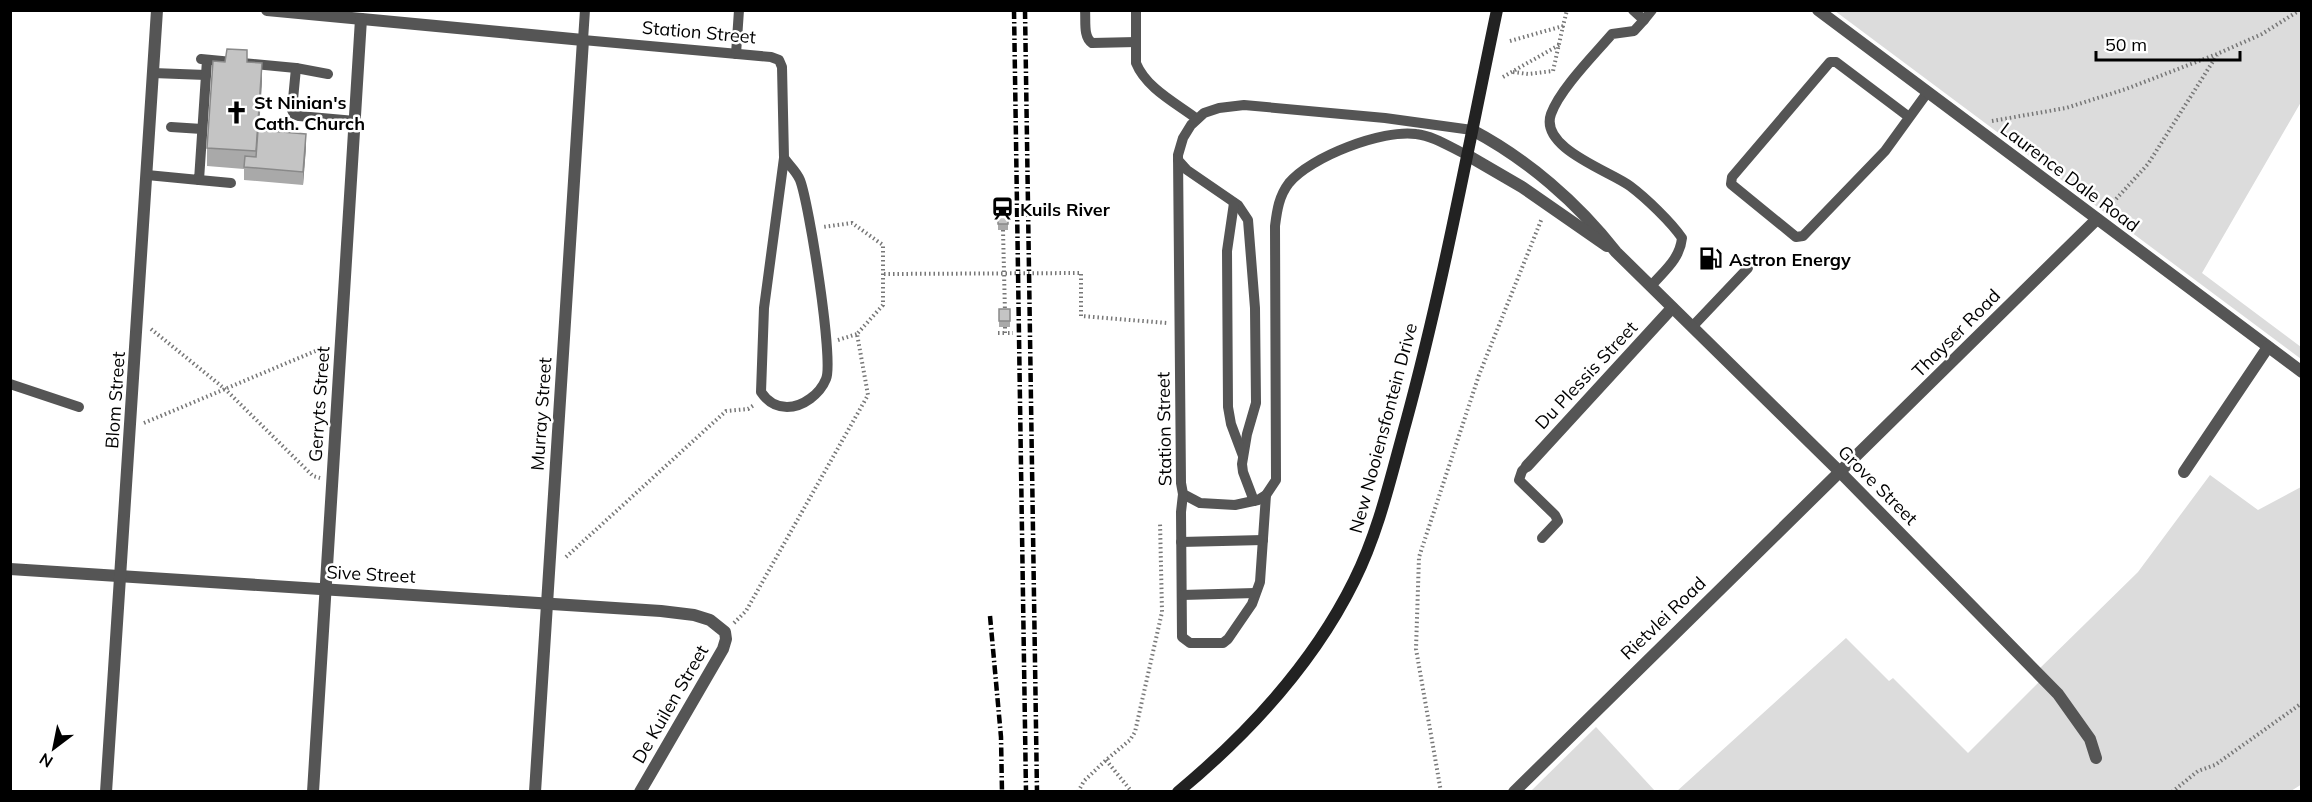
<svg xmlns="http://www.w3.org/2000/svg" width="2312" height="802" font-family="Mulish,sans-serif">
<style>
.green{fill:#dcdcdc}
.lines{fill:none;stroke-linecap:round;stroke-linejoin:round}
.path{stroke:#777;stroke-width:4;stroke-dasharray:1.5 3;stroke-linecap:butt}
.lane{stroke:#555;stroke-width:10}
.street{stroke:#555;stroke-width:12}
.secondary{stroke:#222;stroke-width:12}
.rail{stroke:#000;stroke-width:4.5;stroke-dasharray:9 3 1.5 3;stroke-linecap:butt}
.wall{fill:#a9a9a9}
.shaded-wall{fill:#898989}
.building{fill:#c4c4c4;stroke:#898989;stroke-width:1.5}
.labels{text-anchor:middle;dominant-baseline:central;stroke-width:5;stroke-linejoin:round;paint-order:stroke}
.street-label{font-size:18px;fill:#000;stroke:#fff}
.poi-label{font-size:18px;font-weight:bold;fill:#000;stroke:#fff;text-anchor:start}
</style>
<rect width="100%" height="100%" fill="#fff"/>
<!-- green -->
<g class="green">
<path d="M1835,11h466v91l-99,171 99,74v12z"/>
<path d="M2210,475l48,35 43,-23 1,297 -11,7 -615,1 170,-154 43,43 4,-3 75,75 75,-75 -6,-7 101,-99z"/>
<path d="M1596,727l59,64h-124z"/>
</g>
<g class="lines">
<!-- path -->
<g class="path">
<path d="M1510,41l53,-15 4,-16"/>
<path d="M1513,72l15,2 25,-3 10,-45"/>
<path d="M1503,77l56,-32"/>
<path d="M1992,121l74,-13 60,-19 91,-35 45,-20 38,-24"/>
<path d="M2107,209l41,-45 69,-109"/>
<path d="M1003,230l2,83"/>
<path d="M884,274l197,-1v43l86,7"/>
<path d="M1005,327v6h8"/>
<path d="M151,329l74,60 88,87 7,2"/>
<path d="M998,333h7"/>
<path d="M838,340l19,-6"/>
<path d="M144,423l181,-76"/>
<path d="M566,557l160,-146 22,-2 6,-4"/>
<path d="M734,623l12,-12 122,-216 -11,-61 26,-29v-60l-31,-22 -29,4"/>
<path d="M1106,760l26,32"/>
<path d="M1078,792l6,-11 22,-21 24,-20 5,-8 27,-120 -2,-90"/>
<path d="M1441,792l-25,-143 3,-92 60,-182 63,-157"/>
<path d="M2172,792l26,-21 17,-6 87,-62"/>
</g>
<!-- lane -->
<g class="lane">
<path d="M585,10l-2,30 188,17 8,3 3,7 2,91 -20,150 -3,84c6,9 15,15 26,15 16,0 33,-13 39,-28 8,-18 -17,-176 -26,-199 -3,-8 -11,-15 -16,-22"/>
<path d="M1085,10c1,11 -2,27 7,33l44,-1"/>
<path d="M1136,10v53c10,25 40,40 61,56"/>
<path d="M1633,10l11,10 8,-10"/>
<path d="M1644,20l-10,11 -22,3c-18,21 -52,55 -61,80 -12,34 59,57 79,72 16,12 41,36 52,52 -2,21 -18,33 -31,48"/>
<path d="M736,54l3,-44"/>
<path d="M201,59l95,9 32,6"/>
<path d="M296,68l-4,42 2,4 5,2 56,5"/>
<path d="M153,73l53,2"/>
<path d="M1909,117l-73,-55h-6l-98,115 -1,7 65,53 7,-1 82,-85 42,-58"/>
<path d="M171,127l31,2"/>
<path d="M1467,155c-17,-8 -33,-19 -51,-21 -33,-5 -106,23 -127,49 -10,13 -12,27 -14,43l1,254 -10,15 -8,5 -23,5 -35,-2 -17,-9 -2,-11 -3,-328 5,-17 8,-13 13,-12 15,-5 25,-3 141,13 87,12"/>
<path d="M1178,160l9,10 51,35 10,15 7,88 1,95 -9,31 -5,30 1,8 11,29"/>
<path d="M147,175l52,5 8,-120"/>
<path d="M199,180l32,3"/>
<path d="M1234,203l-7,48 1,156 3,17 12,32"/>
<path d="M1692,327l56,-59"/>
<path d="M10,384l69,23"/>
<path d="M1527,466l-5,5 -3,9 36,35 3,6 -16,17"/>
<path d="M1183,494l-2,18 1,125 8,6h33l5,-4 24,-35 8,-22 6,-87"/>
<path d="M1181,542l82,-2"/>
<path d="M1182,595l73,-2"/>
</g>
<!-- street -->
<g class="street">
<path d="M267,10l316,30 -48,752"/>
<path d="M1818,10l484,362"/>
<path d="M1472,130c55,29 106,73 144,122l224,220 218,222 32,45 6,19"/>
<path d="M1467,155l55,32 85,59"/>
<path d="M1527,466l145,-158"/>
<path d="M2184,472l84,-125"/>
<path d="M10,569l651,42 33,4 16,5 15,12 1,7 -3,10 -83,143"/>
<path d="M106,792l51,-782"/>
<path d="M313,792l48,-773"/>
<path d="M1514,792l583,-573"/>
</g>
<!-- secondary -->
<path class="secondary" d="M1178,792c71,-59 135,-128 176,-211 25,-50 37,-105 52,-159 37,-136 62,-274 91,-412"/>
<!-- rail -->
<g class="rail">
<path d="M1014,10l12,782"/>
<path d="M1025,10l12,782"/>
<path d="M990,616l11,121 1,55"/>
</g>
</g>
<!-- wall -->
<g class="wall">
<path d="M247,62l15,19 -3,49 47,17 -3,38 -59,-5v-11l-37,-3v-18z"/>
<rect x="998" y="212" width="10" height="18"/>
<path d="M999,309l11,12v6h-11z"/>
</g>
<!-- shaded-wall -->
<g class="shaded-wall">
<path d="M262,63v18l-6,89v-19z"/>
<path d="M306,134v13l-3,38v-13z"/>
</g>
<!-- building -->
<g class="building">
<path d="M227,49l20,1v12l15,1 -6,88 -49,-3 6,-87 12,1z"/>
<path d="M258,130l48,4 -3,38 -59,-5 1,-11 11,1z"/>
<rect x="998" y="212" width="10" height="12"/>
<rect x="999" y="309" width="11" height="12"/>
</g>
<!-- icons -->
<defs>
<symbol id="church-bare" viewBox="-9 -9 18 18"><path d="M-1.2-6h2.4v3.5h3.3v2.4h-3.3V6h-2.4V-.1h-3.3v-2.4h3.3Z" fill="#000" stroke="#fff" stroke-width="2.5" paint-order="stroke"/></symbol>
<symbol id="station-bare" viewBox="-9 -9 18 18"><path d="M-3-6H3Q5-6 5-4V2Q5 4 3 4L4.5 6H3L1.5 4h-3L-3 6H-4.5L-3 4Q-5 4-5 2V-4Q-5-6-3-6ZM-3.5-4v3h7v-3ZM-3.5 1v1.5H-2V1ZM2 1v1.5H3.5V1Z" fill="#000" stroke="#fff" stroke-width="2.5" paint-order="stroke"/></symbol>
<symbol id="fuel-bare" viewBox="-9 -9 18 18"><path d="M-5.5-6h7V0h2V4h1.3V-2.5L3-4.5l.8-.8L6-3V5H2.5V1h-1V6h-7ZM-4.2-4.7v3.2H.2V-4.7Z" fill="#000" stroke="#fff" stroke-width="2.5" paint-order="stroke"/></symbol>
</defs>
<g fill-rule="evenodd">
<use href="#church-bare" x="220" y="96" width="33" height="33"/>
<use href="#station-bare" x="986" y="192" width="33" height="33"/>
<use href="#fuel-bare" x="1694" y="242" width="33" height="33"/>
</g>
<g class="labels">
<!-- street labels -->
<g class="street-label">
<text transform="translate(699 32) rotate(5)">Station Street</text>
<text transform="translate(2070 177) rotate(37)">Laurence Dale Road</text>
<text transform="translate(1956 333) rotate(-45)">Thayser Road</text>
<text transform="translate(1586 375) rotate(-47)">Du Plessis Street</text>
<text transform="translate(115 400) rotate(-86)">Blom Street</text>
<text transform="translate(319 404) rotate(-86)">Gerryts Street</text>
<text transform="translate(541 414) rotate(-86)">Murray Street</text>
<text transform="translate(1383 428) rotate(-75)">New Nooiensfontein Drive</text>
<text transform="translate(1164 429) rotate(-91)">Station Street</text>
<text transform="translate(1878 485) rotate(45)">Grove Street</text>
<text transform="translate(371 574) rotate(3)">Sive Street</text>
<text transform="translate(1663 618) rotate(-44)">Rietvlei Road</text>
<text transform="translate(670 704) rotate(-60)">De Kuilen Street</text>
</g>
<!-- poi labels -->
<g class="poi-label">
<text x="254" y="102">St Ninian's<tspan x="254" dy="21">Cath. Church</tspan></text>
<text x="1020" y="209">Kuils River</text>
<text x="1729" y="259">Astron Energy</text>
</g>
</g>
<!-- border -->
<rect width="2312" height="802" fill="none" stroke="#000000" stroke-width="24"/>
<!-- north arrow -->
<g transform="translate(54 748) rotate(212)" stroke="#ffffff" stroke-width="4.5" paint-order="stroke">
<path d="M0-4.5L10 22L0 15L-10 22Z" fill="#000000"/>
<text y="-9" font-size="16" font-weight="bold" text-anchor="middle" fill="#000000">N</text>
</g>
<!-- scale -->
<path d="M2096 51v9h144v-9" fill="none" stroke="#000000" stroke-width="3"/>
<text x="2105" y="51" font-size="18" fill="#000000" stroke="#ffffff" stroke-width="4.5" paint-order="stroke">50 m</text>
</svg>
